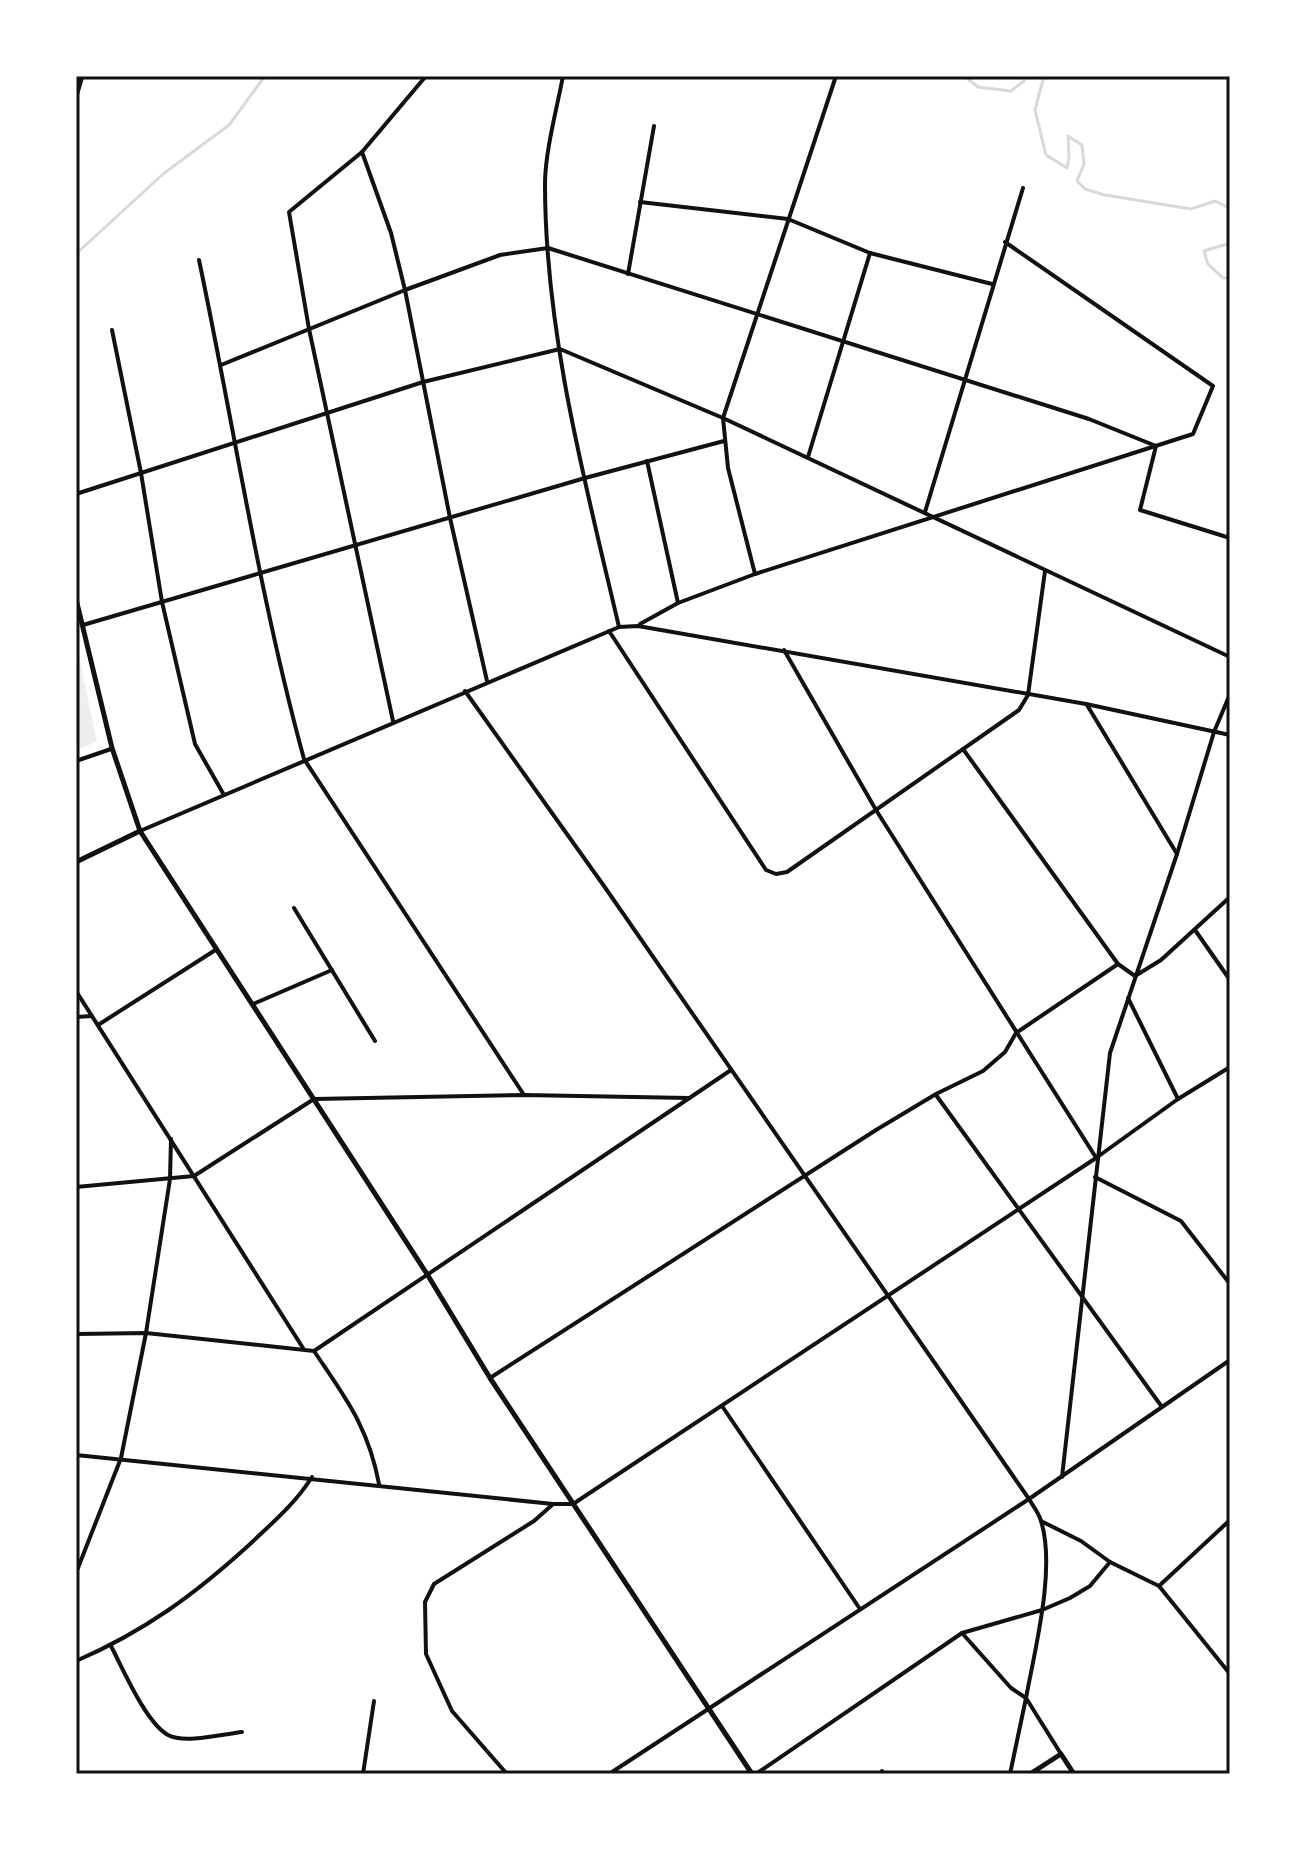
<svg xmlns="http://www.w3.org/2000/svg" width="1306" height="1850" font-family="Rubik,sans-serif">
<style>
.green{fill:#eee}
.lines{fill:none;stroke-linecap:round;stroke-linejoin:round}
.stream{stroke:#d9d9d9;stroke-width:3}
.minor{stroke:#111;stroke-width:4}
.tertiary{stroke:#111;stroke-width:5}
.neatline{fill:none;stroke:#111;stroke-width:3}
</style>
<rect width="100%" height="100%" fill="#fff"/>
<!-- green -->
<path class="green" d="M76,642l21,100 -21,8z"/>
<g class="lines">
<!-- stream -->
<g class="stream">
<path d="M964,76l14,11 33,4 13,-10v-5"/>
<path d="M1044,76l-9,34 11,45 21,13 2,-11 -1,-21 14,9 2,19 -7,17 8,8 20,6 86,14 24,-8 14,7 1,15"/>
<path d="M1230,243l-26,8 4,13 15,14h7"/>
<path d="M76,254l87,-80 66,-49 36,-49"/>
</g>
<!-- minor -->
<g class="minor">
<path d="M563,76c-6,32 -18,76 -18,108 0,149 40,298 74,443"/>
<path d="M362,152l29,81 14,57 45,228 37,163"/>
<path d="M640,202l148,17 82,34 122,31"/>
<path d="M199,260c35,166 60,335 105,499l220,336"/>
<path d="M628,274l26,-148"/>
<path d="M112,330l29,143 21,129 33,142 29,51"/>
<path d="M221,365l184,-75 95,-35 48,-7 541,171 67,27 -16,64 90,28"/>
<path d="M808,457l62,-204"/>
<path d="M647,461l31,142"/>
<path d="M76,494l347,-112 137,-33 163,69 507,239"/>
<path d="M925,512l98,-324"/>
<path d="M755,574l-27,-106 -5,-50 113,-342"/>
<path d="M640,624l38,-21 77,-29 438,-140 20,-48 -208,-144"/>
<path d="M83,625l502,-147 139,-37"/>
<path d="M609,631l157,239 10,4 11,-2 232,-162 9,-15 17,-124"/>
<path d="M784,650l92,160 219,346"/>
<path d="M465,691l139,195 425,613c4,7 10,14 12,22 15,47 -6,128 -15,177l35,56"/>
<path d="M1087,705l90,149"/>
<path d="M393,721l-84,-392 -20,-117 73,-60 64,-76"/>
<path d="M963,749l155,215 17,12 26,-16 69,-63"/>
<path d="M76,761l35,-12"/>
<path d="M140,831l479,-204 19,-1 448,78 144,31"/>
<path d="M294,908l81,133"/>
<path d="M1195,930l35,50"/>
<path d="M76,991l227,357"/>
<path d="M1128,998l50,101"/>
<path d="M253,1004l79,-34"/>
<path d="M76,1017l16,-1"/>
<path d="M98,1025l119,-76"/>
<path d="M936,1095l226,312"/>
<path d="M1095,1177l86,44 49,63"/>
<path d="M76,1187l118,-11 120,-77 210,-4 165,3"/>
<path d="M76,1334l70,-1 168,18c32,48 54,75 65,133"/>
<path d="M314,1351l417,-281"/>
<path d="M490,1378l386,-248 60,-36 47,-23 22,-19 11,-19 102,-69"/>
<path d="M722,1406l138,203"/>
<path d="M76,1455l477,49h20l523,-346 82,-59 52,-32"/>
<path d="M1062,1477l48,-424 67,-199 37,-122 16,-38"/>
<path d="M1041,1521l40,20 29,21"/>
<path d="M76,1573l45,-115 25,-125 24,-154 1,-40"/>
<path d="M1159,1586l71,-66"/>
<path d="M962,1633l49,55 15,10 -16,76"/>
<path d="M111,1646c12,23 35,77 57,89 16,9 56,-1 74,-3"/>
<path d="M76,1661c69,-30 118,-66 173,-116 23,-22 46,-41 63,-68"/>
<path d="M882,1771v3"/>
<path d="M363,1774l11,-73"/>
<path d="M507,1774l-55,-63 -26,-57 -1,-52 9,-18 100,-63 18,-16"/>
<path d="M609,1774l420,-275 201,-139"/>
<path d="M756,1774l206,-141 80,-23 28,-12 20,-12 20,-24 49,24 71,88"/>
</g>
<!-- tertiary -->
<g class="tertiary">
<path d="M76,96l6,-20"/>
<path d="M76,599l36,149 28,83 287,443 63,104 262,396"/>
<path d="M76,862l64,-31"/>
<path d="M1030,1774l31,-20 13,20"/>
</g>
</g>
<!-- border -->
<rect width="1306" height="1850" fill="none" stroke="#ffffff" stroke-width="156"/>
<rect x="78" y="78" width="1150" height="1694" class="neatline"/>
</svg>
